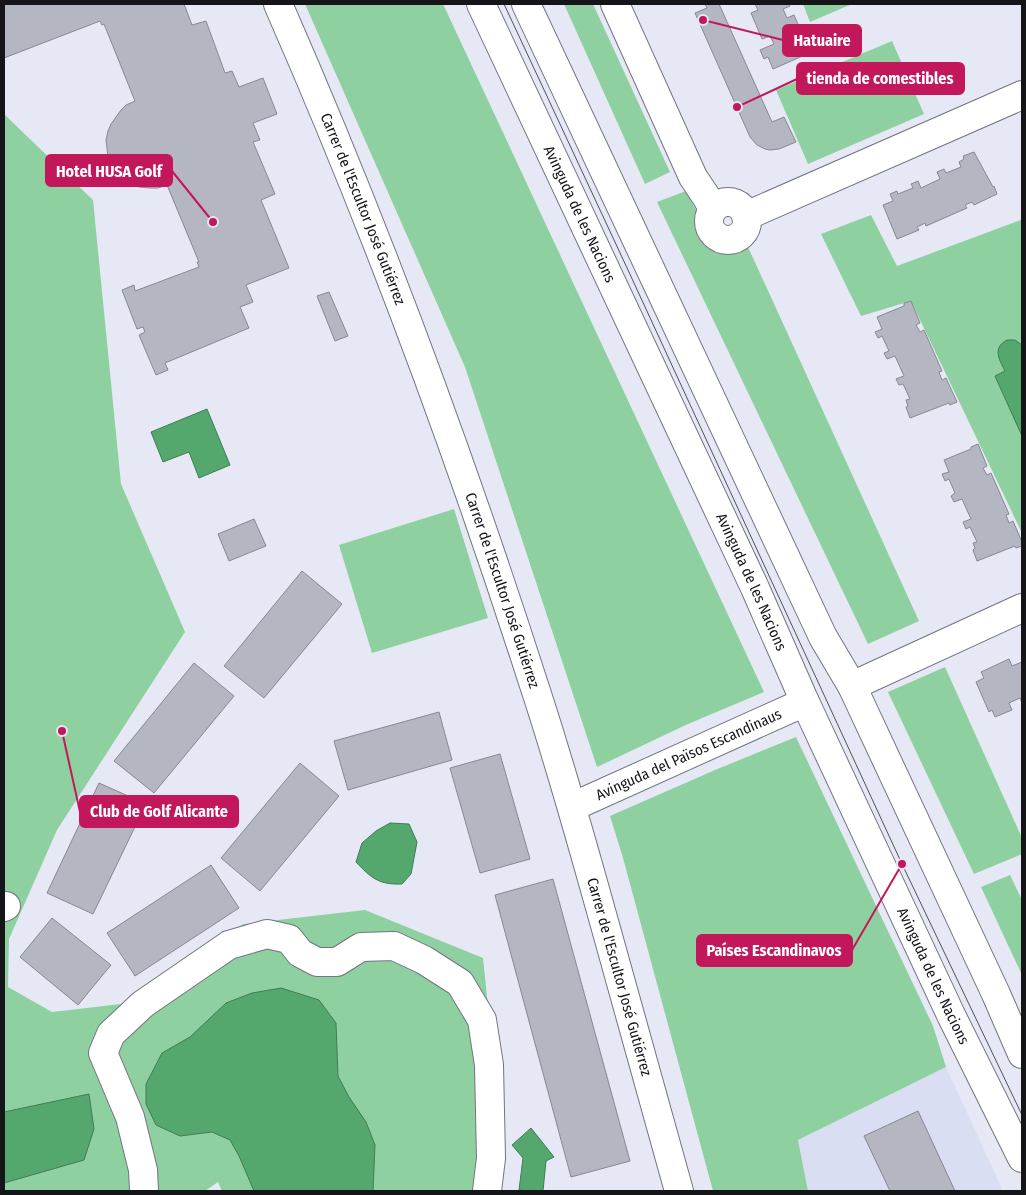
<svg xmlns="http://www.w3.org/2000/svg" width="1026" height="1195" font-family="'Fira Sans Condensed',sans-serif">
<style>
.built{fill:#dadef2}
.green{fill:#8fd0a0}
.water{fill:#54a86e;stroke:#417c54}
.building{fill:#b4b6c2;stroke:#868893}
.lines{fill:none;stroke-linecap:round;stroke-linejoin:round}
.minor-casing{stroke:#72747f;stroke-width:30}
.major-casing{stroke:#72747f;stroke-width:30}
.minor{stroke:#fff;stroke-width:28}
.major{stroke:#fff;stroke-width:28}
.tram{stroke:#505158;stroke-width:1}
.labels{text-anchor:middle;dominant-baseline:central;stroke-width:4;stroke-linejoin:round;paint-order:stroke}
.street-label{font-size:15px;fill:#141419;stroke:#e6e8f5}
.leader{fill:none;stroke:#c2185b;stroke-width:2}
.callout-dot{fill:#c2185b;stroke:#e6e8f5;stroke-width:2}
.callout{fill:#c2185b;stroke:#c2185b;stroke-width:2}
.callout-label{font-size:16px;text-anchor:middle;font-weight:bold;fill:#fff}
</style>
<rect width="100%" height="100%" fill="#e6e8f5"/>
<!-- built -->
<path class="built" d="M946,1067l57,124h-195l-10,-51z"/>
<!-- green -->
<g class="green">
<path d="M305,4h138l321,688 -76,32 -91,43 -132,-400z"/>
<path d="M564,4h29l77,168 -25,12z"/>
<path d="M803,4h49l-42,18z"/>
<path d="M892,41l32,73 -116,50 -32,-74z"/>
<path d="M4,114l89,86 28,284 64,148 -128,198 -48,109 -1,48 44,25 69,-8 122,-80 122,-14 118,48 20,192 -7,41h-274l-4,-9 -13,9h-201z"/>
<path d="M686,191l11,21 5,27 23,14 23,-6 171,374 -51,23 -211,-442z"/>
<path d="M871,215l26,51 124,-46 1,3v310l-111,-232 -50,15 -40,-82z"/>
<path d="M454,509l34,109 -116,35 -33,-108z"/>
<path d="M945,667l77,171v16l-48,20 -86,-182z"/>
<path d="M796,737l137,289 13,41 -148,73 10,51h-95l-90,-333 -13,-42 105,-46z"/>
<path d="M1010,875l12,25v75l-41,-88z"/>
</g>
<!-- water -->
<g class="water">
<path d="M1007,340h8l7,5v91l-27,-60 10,-5c-6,-12 -13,-23 2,-31z"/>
<path d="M207,409l23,56 -31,13 -10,-26 -26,10 -12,-30z"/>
<path d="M390,823l19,1 8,18 -6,32 -9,10c-23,1 -31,-6 -46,-22l6,-19 14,-12z"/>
<path d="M281,988l38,12 17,23 2,53 11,21 17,25 9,23 -2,46h-119l-15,-35 -9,-16 -18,-8 -32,4 -24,-11 -10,-21v-20l16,-31 28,-16 36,-34 26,-10z"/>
<path d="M89,1094l5,35 -10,31 -80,23v-71z"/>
<path d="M531,1128l23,29 -8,4 -3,30h-14l-10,-1 4,-32 -11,-13z"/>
</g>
<!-- building -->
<g class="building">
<path d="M4,4h180l8,21 14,-4 19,52 7,-2 7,16 24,-9 14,36 -24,9 7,17 -7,2 22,52 -14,6 28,68 -43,17 7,17 -13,5 9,21 -84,35 3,7 -12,5 -17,-40 6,-3 -2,-5 -6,2 -15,-39 12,-5 1,6 64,-24 -2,-5h2l-32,-77 -9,3h-8l-11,-1 -8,-3 -13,-10 -7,-11 -3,-7 -2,-16 2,-9 3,-7 10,-14 5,-5 9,-4 -31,-77 -2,1 -2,-4 -96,37z"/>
<path d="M705,4h14l53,118 12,-5 12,25 -17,7 -9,1 -5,-1 -8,-4 -7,-8 -55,-124 12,-5z"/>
<path d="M755,4h34l1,2 -7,3 4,9 7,-3 6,14 -7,3 2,4 7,-3 5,11 -4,1 4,9 -34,15 -5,-12 -4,2 -4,-9 14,-6 -4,-8 -8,3 -11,-26 7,-3z"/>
<path d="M974,152l19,35 1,-1 3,8 -23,11 -2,-3 -7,3 2,3 -41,18 -1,-3 -8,4 2,3 -22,9 -14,-34 10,-4 -3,-7 7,-3 1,3 15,-6 -2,-4 7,-3 3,7 19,-9 -3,-7 7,-3 2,4 15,-6 -2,-5 5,-3 -1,-3z"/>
<path d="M329,292l19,44 -13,5 -18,-45z"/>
<path d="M911,301l9,22 -4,2 4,7 4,-2 18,41 -3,1 3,8 4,-2 11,24 -7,3 -1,-2 -39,15 -4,-11 2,-1 -2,-6 4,-1 -7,-15 -4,1 -3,-6 8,-3 -9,-20 -8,3 -3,-6 5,-2 -7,-15 -4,2 -3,-6 7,-3 -5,-12 27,-11v-3z"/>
<path d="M978,444l9,22 -4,2 4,7 4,-2 18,41 -3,1 3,8 4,-2 9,21v4l-6,2 -1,-2 -38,15 -4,-11 2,-2 -2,-5 4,-1 -7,-15 -4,2 -3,-7 8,-3 -9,-20 -8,3 -3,-6 4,-3 -6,-14 -4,2 -3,-7 7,-2 -5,-12 27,-11v-2z"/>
<path d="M254,519l12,27 -37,15 -11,-27z"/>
<path d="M302,571l40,33 -78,94 -40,-32z"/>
<path d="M1009,659l3,7 10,-4v41l-2,-5 -11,5 3,7 -17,7 -3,-7 -3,2 -13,-30 8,-4 -3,-6z"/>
<path d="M194,663l40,33 -80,97 -40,-32z"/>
<path d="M439,712l13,48 -104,30 -14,-49z"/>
<path d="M500,754l30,105 -50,14 -30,-105z"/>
<path d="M300,763l39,33 -79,95 -39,-33z"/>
<path d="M99,783l47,21 -53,110 -46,-21z"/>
<path d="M211,865l28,43 -104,68 -28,-43z"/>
<path d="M553,879l77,282 -59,16 -76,-282z"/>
<path d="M52,918l59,47 -33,40 -58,-48z"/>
<path d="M918,1111l37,80h-65l-26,-55z"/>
</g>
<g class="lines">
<defs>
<g id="minor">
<path id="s1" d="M278,4c97,221 181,448 255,678 26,78 48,157 70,236 25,91 51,182 76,273"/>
<path d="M615,4l78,173 14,21 6,11"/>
<circle cx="728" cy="221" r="19"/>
<path d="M746,216l276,-121"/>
<path d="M852,686l170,-78"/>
<path id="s2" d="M572,807l233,-105"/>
<path d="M4,907l2,-1"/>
<path d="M144,1191l-1,-21 -13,-53 -27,-64 8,-19 32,-30 86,-59 38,-11 22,5 11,14 17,9h20l24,-15 33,-1 30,14 36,23 22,37 7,45 2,93 -4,33"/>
</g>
<g id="major">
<path id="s3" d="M481,4l274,584 50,114 146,313 71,143"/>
<path d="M526,4l297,633 29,49 144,308 26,60"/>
</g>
</defs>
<!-- minor casing -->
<use href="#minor" class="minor-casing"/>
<!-- major casing -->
<use href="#major" class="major-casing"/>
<!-- minor -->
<use href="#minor" class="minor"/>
<!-- major -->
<use href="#major" class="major"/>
<!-- tram -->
<path class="tram" d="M504,4l124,266 274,594 120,251"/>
</g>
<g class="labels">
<!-- street labels -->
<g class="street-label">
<text stroke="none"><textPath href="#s1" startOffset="222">Carrer de l'Escultor José Gutiérrez</textPath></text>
<text stroke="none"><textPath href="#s3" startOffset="232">Avinguda de les Nacions</textPath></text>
<text stroke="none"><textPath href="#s3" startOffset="638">Avinguda de les Nacions</textPath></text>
<text stroke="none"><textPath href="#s1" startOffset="628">Carrer de l'Escultor José Gutiérrez</textPath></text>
<text stroke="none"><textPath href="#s2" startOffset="128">Avinguda del Països Escandinaus</textPath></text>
<text stroke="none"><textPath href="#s3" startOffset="1072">Avinguda de les Nacions</textPath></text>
<text stroke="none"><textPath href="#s1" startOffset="1032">Carrer de l'Escultor José Gutiérrez</textPath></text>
</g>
</g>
<!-- callouts -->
<path class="leader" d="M703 20L783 40M737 107L797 79M213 222L172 171M62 731L80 812M902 864L852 950"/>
<g class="callout-dot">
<circle cx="703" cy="20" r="5"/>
<circle cx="737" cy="107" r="5"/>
<circle cx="213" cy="222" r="5"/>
<circle cx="62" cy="731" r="5"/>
<circle cx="902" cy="864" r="5"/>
</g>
<g class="callout">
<rect x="783" y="25" width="78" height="31" rx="5"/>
<rect x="797" y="63" width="167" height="31" rx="5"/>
<rect x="46" y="155" width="126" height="31" rx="5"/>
<rect x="80" y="796" width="158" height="31" rx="5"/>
<rect x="697" y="935" width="155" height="31" rx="5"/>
</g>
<g class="callout-label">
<text x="822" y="46">Hatuaire</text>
<text x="880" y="84">tienda de comestibles</text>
<text x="109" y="177">Hotel HUSA Golf</text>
<text x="159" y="817">Club de Golf Alicante</text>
<text x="774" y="956">Países Escandinavos</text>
</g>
<!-- border -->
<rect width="1026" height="1195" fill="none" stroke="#141419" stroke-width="10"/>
</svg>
